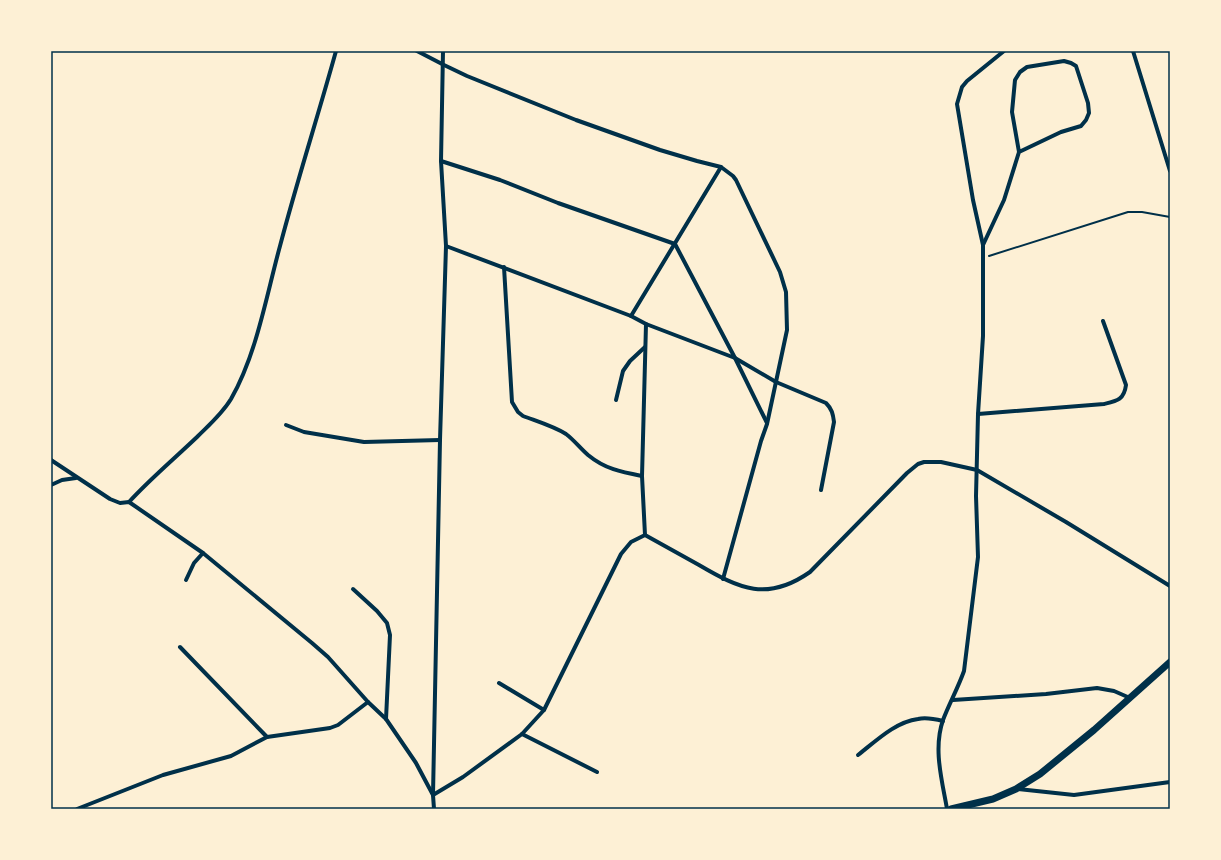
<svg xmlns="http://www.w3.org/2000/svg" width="1221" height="860" font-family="'Asap Condensed',sans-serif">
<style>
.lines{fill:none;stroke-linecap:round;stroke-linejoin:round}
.path{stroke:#003049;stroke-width:2}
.minor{stroke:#003049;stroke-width:4}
.tertiary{stroke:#003049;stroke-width:7}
.neatline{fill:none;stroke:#003049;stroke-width:1.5}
</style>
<rect width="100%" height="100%" fill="#fdf0d5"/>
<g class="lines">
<!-- path -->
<path class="path" d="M989,256l139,-44h14l28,5"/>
<!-- minor -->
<g class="minor">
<path d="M417,51l27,14 23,11 109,44 84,30 37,11 24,6 12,9 3,4 44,92 6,20 1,38 -20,94 -6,17 -38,138"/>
<path d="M1133,51l37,120"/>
<path d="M441,161l59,19 58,23 117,41 60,114 32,65"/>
<path d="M983,245l21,-45 15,-48 -7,-40 3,-32 5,-8 7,-5 37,-6 7,2 5,3 12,37 1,10 -3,7 -5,6 -20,6 -42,20"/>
<path d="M446,246l185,70 15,8 89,34 41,24 50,21c6,6 7,11 8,19l-13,68"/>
<path d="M504,267l8,135 6,10 5,4c13,5 30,10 43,18 8,6 14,14 22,21 17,14 33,17 54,21"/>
<path d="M631,316l90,-149"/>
<path d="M616,400l7,-29 7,-10 15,-14"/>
<path d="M978,414l126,-10c13,-3 20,-4 22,-19l-23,-64"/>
<path d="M286,425l18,7 60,10 76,-2"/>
<path d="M51,460l59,39 10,4 9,-1 74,51 109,90 16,14 40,45 18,17 30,44 17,32 30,-18 59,-43 22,-24 77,-156 10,-12 14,-7 -3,-59 4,-152"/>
<path d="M51,485l11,-5 14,-2"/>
<path d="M129,502c21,-23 45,-43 68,-65 12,-12 25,-23 34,-38 26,-46 35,-102 49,-153 17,-65 38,-130 56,-195"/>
<path d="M645,535c18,10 36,20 54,30 41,24 68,37 111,7l97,-99 11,-9 6,-2h17l36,8 89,52 104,64"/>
<path d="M186,580l8,-17 9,-10"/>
<path d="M353,589l24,22 10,12 3,12 -4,84"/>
<path d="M180,647l87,90"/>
<path d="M499,683l45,27"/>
<path d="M953,700l93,-6 51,-6 17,3 16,7"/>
<path d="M522,734l75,38"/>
<path d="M858,755c18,-14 37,-33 60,-36 8,-2 17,0 25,2"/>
<path d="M1018,789l56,6 96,-13"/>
<path d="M77,809l86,-34 68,-19 36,-19 63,-9 8,-3 30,-23"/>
<path d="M434,809l-1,-14 7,-355 6,-194 -5,-85 2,-110"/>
<path d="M947,809c-5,-29 -14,-60 -4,-89 6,-16 15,-32 21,-49l14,-114 -2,-61 2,-82 5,-78v-91l-10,-45 -16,-96 5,-17 5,-6 37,-30"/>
</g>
<!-- tertiary -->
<path class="tertiary" d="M951,809l42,-10 23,-10 24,-15 54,-44 76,-68"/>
</g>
<!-- border -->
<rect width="1221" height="860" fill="none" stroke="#fdf0d5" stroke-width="104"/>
<rect x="52" y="52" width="1117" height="756" class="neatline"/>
</svg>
